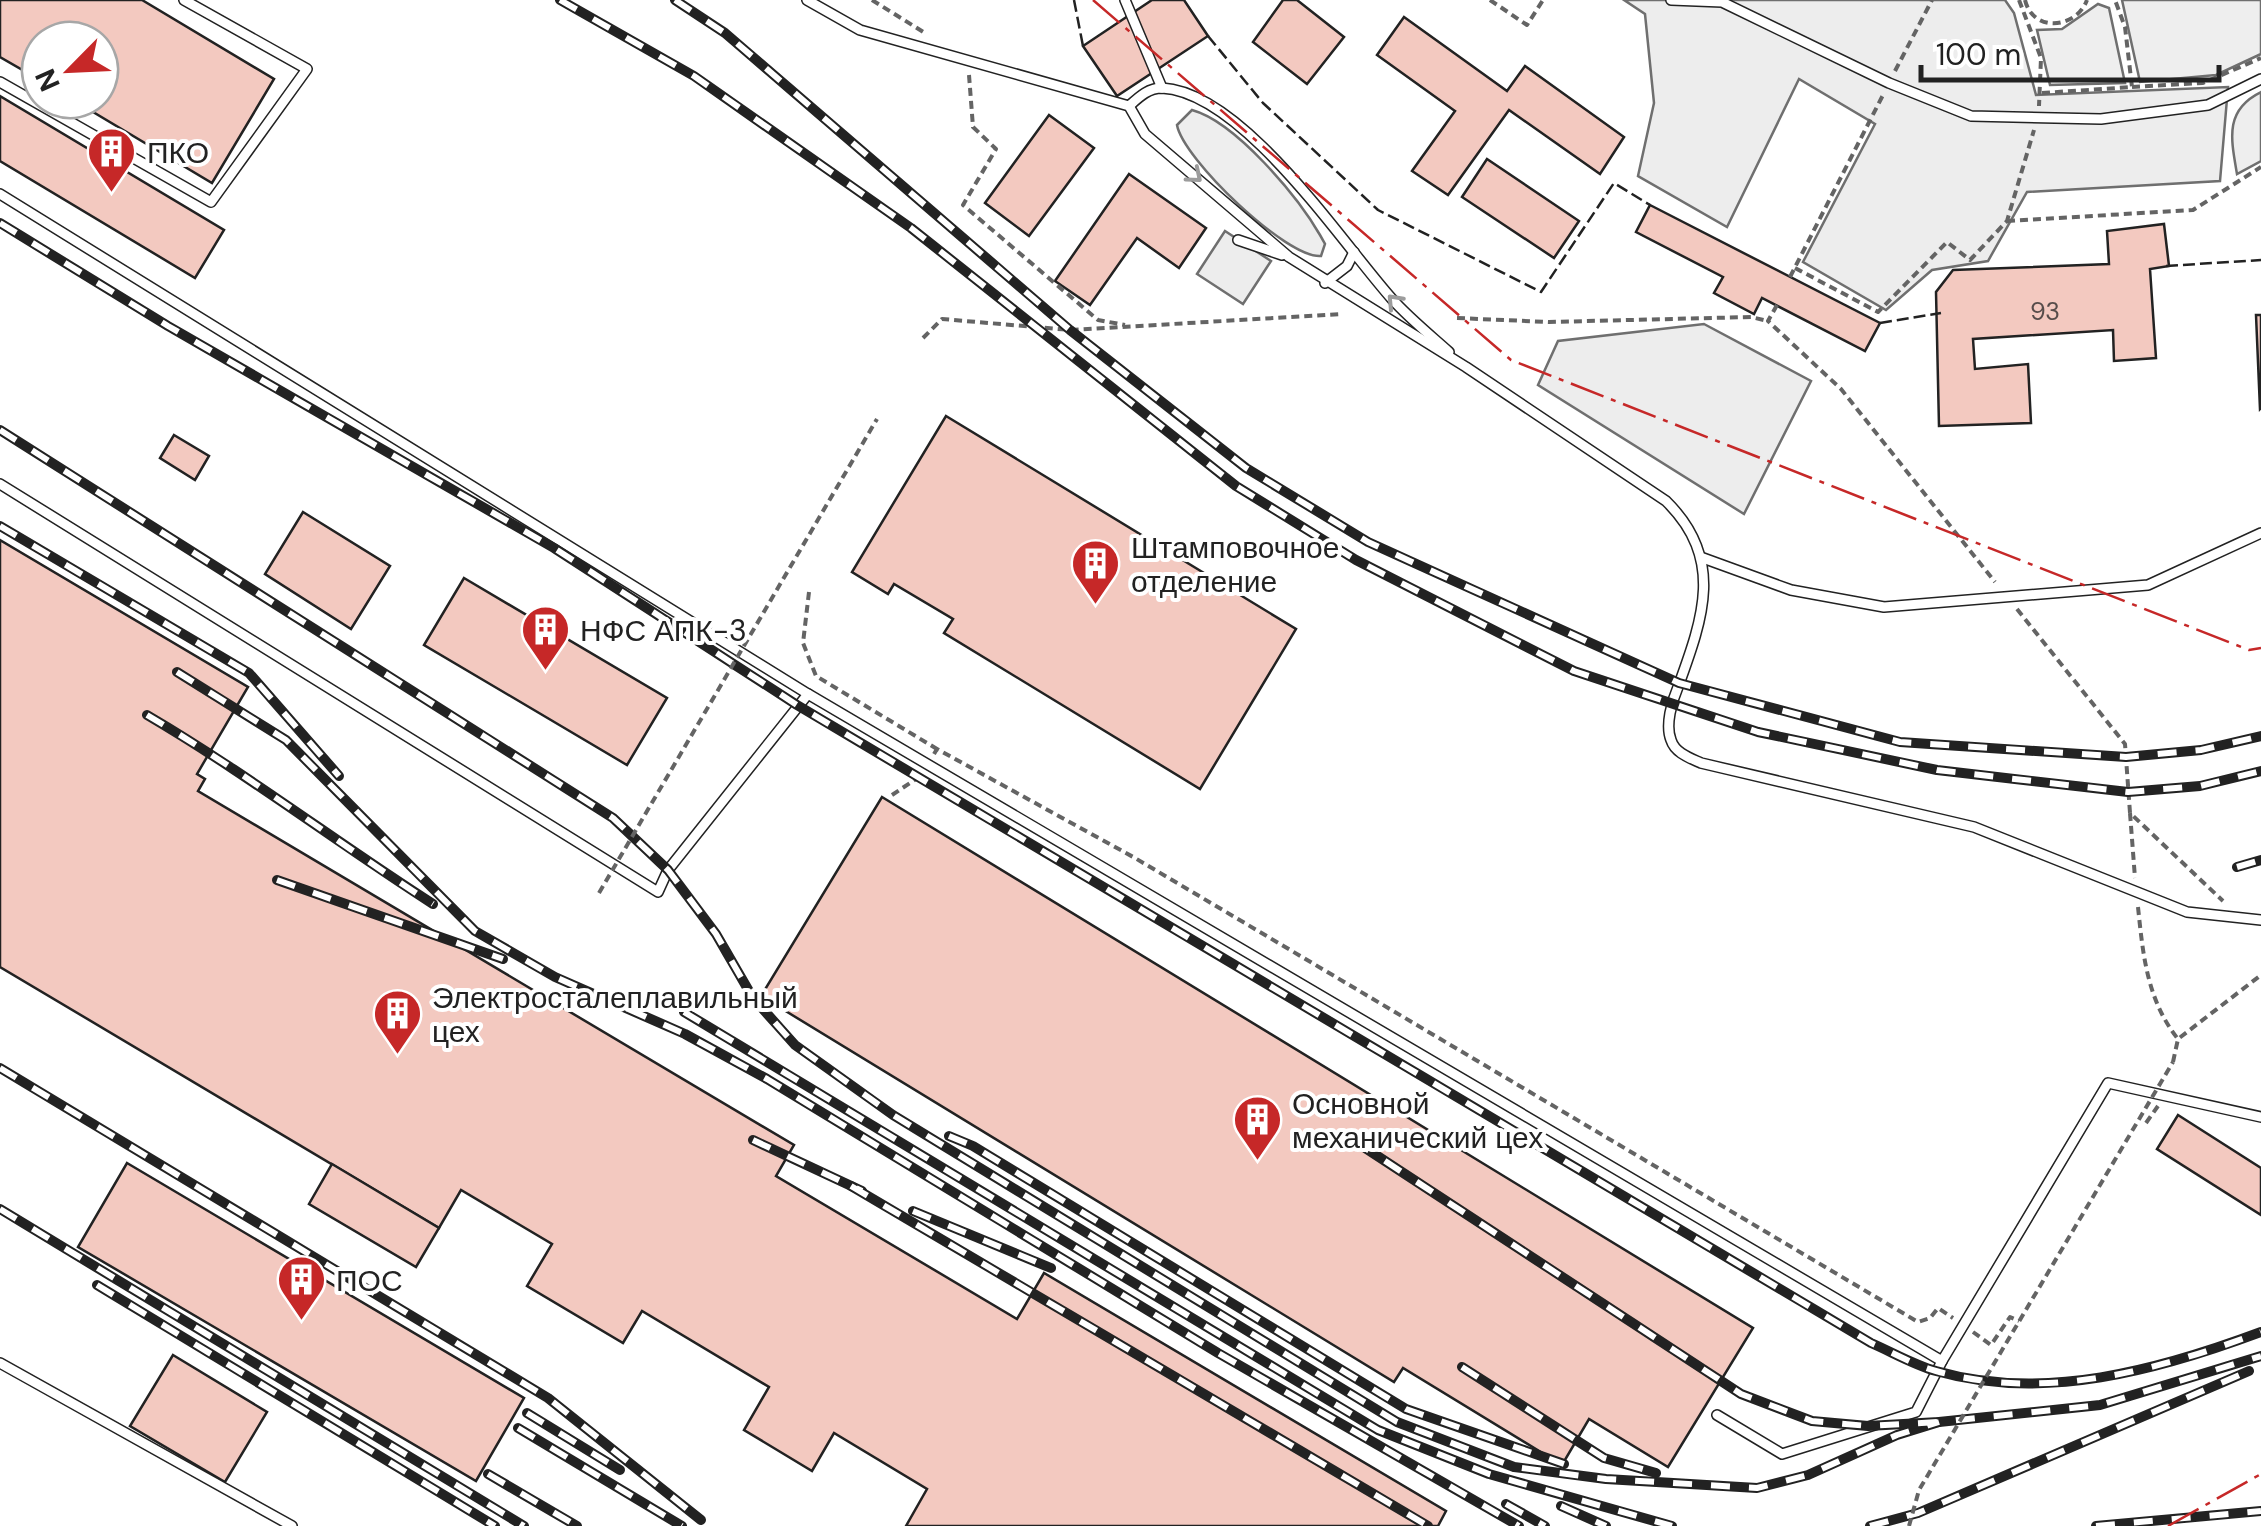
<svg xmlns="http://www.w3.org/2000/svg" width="2261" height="1526" font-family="'DM Sans',sans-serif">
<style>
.green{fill:#eee;stroke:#6f6f6f;stroke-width:2.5}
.parking{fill:#ededed;stroke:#6f6f6f;stroke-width:2.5}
.building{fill:#f3c9c0;stroke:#222;stroke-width:2.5}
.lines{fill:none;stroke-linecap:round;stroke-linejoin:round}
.service-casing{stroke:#222;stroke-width:12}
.path{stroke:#646464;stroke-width:4;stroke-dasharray:8 5;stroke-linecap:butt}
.service{stroke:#fff;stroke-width:9}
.rail-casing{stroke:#222;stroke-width:10}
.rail{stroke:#fff;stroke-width:6;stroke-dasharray:19;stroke-linecap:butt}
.path-bridge{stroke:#646464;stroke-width:4;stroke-dasharray:8 5;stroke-linecap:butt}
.fence{stroke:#222;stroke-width:2.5;stroke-dasharray:12 5;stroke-linecap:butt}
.power{stroke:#c62828;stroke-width:2.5;stroke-dasharray:35 8 5 8;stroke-linecap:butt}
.oneway{stroke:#9c9c9c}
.labels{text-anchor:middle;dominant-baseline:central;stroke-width:8;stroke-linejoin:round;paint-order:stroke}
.number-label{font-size:25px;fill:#564c4a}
.poi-label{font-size:30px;fill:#222;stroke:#fff;text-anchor:start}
</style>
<rect width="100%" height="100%" fill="#fff"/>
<!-- green -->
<g class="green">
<path d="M2122,0h139v54l-45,21 -76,7z"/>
<path d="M2098,4l11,4 16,75 -75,2 -13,-55 25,-1z"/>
<path d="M2261,92v69l-24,13c-6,-35 -13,-64 24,-82z"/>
<path d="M1192,110c44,12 106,87 128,125l5,9 -4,12c-34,3 -138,-97 -144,-131z"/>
</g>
<!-- parking -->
<g class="parking">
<path d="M1624,0h381l9,13 22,82 192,-8 -8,94 -193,11 -39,69 -56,9 -46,40 -83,-48 72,-138 -76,-45 -72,148 -89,-51 16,-73 -9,-89z"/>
<path d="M1225,231l46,30 -28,43 -46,-30z"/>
<path d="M1704,324l107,57 -67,133 -206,-129 20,-44z"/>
</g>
<!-- building -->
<g class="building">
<path d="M0,0h142l132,79 -62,104 -139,-83h27v-60h-60v40l-40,-23z"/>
<path d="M1152,0h32l24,36 -91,60 -34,-50z"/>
<path d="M1283,0h14l47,37 -37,47 -54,-42z"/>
<path d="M1404,17l103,74 18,-25 99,71 -24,37 -91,-64 -61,85 -36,-24 43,-60 -78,-56z"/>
<path d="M0,96l224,134 -29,48 -195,-117z"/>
<path d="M1049,115l45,33 -65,88 -44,-33z"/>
<path d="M1487,159l92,62 -25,37 -92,-61z"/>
<path d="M1129,174l77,54 -27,40 -42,-30 -47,67 -35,-24z"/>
<path d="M1650,205l230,118 -15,28 -103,-53 -8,16 -40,-21 9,-16 -87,-45z"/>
<path d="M2164,224l5,42 -19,3 6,89 -42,3 -1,-31 -140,9 2,30 53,-5 3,59 -92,3 -3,-134 17,-22 156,-6 -2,-33z"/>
<path d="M2256,315h5v93l-1,1z"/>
<path d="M946,416l350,213 -96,160 -256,-156 9,-14 -59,-35 -6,10 -36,-22z"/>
<path d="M174,435l35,21 -14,24 -35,-22z"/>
<path d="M303,512l87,54 -39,63 -86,-55z"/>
<path d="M0,540l248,147 -51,87 8,5 -7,12 596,354 -18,31 241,143 27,-46 402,238 -8,15h-532l21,-37 -93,-56 -22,38 -68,-41 25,-43 -127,-76 -19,32 -96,-57 25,-42 -91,-54 -22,38 -439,-261z"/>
<path d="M464,578l203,120 -40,67 -203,-120z"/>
<path d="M882,797l871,531 -85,139 -79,-48 -27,46 -159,-97 -9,14 -633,-386z"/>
<path d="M2178,1115l83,53v47l-104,-66z"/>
<path d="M127,1163l397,235 -48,83 -398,-234z"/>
<path d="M332,1164l107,64 -23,39 -107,-63z"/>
<path d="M173,1355l94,57 -42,70 -95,-56z"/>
</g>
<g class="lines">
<defs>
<g id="service">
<path d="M807,0l53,30 269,76 16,28 144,123 177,110 200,134c59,58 37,117 12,186 -6,14 -13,38 -7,53 4,13 19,18 30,23l273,64 213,85 74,8"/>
<path d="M1125,0l37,88"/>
<path d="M1671,0l51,2 167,81 82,33 130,3 107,-14 53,-26"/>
<path d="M0,82l211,120 96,-133 -123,-69"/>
<path d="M1129,106c10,-9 19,-18 33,-18 81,4 180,155 230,211 17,19 38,36 57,53"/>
<path d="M0,194l808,500 1134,667 166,-278 153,34"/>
<path d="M1238,240l44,15"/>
<path d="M1325,283l22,-17 7,-14"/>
<path d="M0,484l658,408 10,-22 140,-176"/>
<path d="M1703,558l88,32 93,17 264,-22 113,-52"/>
<path d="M0,1363l292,163"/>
<path d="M1717,1415l65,39 134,-42 26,-51"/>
</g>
</defs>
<!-- service casing -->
<use href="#service" class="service-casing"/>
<!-- path -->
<g class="path">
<path d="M872,0l53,33"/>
<path d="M1490,0l37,25 16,-25"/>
<path d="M2019,0l22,58 -2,48"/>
<path d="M2025,0c8,33 51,29 62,0"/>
<path d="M1895,71l37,-71"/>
<path d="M969,75l4,52 23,22 -33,56 135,115 27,5"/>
<path d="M2132,87l71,-4 58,-25"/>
<path d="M2042,93l90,-6 -7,-60 -10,-27"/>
<path d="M2007,221l186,-11 68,-43"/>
<path d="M1795,268l83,44 69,-70 23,18 37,-39 27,-91"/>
<path d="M1790,277l94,-184"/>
<path d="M1777,305l-9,16 73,68 154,193"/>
<path d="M1457,318l92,4 202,-5 17,4"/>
<path d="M923,338l19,-19 128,11 273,-16"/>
<path d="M809,592l-6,51 13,33 121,73"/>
<path d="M2017,609l108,135 5,69 93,88"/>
<path d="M934,754l3,-5 198,109 783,464 12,-4 8,-10 15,10"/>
<path d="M892,795l30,-20"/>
<path d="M2130,813l5,65"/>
<path d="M2138,907c5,48 9,93 40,132"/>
<path d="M2173,1062l5,-23 83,-64"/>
<path d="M2146,1123l12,-17"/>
<path d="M1973,1332l18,13 19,-28 9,4"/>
</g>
<!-- service -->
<use href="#service" class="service"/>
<defs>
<g id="rail">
<path d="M560,0l134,76 217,152 325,258 120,74 218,111 184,61 179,38 191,22 72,-6 61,-15"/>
<path d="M675,0l50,33 345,297 176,138 122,74 311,141 221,59 226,15 75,-7 60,-14"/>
<path d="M0,223l168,103 386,222 243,157 1074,638c21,9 43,22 65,28 108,31 223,-1 325,-39"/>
<path d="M0,430l613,388 55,52 48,64 37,64 42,47 98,70 504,307 117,45 92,12 151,9 51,-13 89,-40 42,-13"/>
<path d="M0,526l249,147 90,103"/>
<path d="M177,672l109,68 189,191 80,46 130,57 82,45 451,274 301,173"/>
<path d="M147,715c99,58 189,127 286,189"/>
<path d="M2237,867l24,-7"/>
<path d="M277,880l226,79"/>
<path d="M684,1012l694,418 111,44 183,52"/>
<path d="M0,1068l548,330 153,122"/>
<path d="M949,1136l24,10 433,263 158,55"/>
<path d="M753,1140l109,51"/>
<path d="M1353,1140l388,254 71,27 56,5 71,-4 161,-17 161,-49"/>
<path d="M851,1186l577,340"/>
<path d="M0,1209l524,317"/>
<path d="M913,1211l138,57"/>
<path d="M97,1285l398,241"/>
<path d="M1462,1367l142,91 52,15"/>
<path d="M527,1413l93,57"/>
<path d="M518,1428l164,98"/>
<path d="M488,1474l89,52"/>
<path d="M1506,1504l39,22"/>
<path d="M1561,1506l45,20"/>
<path d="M1870,1526l48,-13 331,-142"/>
<path d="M2096,1526l165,-15"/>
</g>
</defs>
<!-- rail casing -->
<use href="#rail" class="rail-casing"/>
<!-- rail -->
<use href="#rail" class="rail"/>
<!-- path-bridge -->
<g class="path-bridge">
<path d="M599,893l278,-474"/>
<path d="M1909,1526l10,-36 254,-428"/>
</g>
<!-- fence -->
<g class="fence">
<path d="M1074,0l9,46"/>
<path d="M1208,36l55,67 115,107 163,82 73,-109 36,22"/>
<path d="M2166,266l95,-6"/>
<path d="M1880,323l61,-10"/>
</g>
<!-- power -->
<g class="power">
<path d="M1093,0l418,360 738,290 12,-2"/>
<path d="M2168,1526l93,-52"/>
</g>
</g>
<!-- one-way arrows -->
<defs><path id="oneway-chevron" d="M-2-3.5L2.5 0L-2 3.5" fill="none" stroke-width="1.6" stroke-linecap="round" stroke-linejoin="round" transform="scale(2.5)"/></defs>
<g class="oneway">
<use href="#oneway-chevron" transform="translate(1195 176) rotate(40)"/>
<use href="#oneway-chevron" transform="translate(1394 301) rotate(-133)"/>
</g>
<!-- icons -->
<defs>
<symbol id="building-pin" viewBox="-11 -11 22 30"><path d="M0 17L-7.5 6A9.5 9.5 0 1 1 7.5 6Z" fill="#c62828" stroke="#fff"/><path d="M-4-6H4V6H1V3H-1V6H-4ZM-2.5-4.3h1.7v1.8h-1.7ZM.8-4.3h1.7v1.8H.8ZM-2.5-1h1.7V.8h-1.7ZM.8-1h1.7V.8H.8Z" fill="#fff"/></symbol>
</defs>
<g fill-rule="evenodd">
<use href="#building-pin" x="84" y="124" width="55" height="75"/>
<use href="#building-pin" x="1068" y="536" width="55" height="75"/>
<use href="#building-pin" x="518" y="602" width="55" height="75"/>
<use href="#building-pin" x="370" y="986" width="55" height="75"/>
<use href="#building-pin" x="1230" y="1092" width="55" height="75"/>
<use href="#building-pin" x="274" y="1252" width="55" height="75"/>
</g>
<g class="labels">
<!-- number labels -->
<g class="number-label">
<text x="2045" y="311">93</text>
</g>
<!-- poi labels -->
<g class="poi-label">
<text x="147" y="152">ПКО</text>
<text x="1131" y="547">Штамповочное<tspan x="1131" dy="34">отделение</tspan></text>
<text x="580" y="630">НФС АПК-3</text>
<text x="432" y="997">Электросталеплавильный<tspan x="432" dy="34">цех</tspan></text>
<text x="1292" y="1103">Основной<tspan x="1292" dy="34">механический цех</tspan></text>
<text x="336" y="1280">ПОС</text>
</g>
</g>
<!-- north arrow -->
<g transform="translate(70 70) rotate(246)"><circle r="48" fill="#ffffff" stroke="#a7a7a7" stroke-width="2.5"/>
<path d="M0-8L18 38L0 25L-18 38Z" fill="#c62828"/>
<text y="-15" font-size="28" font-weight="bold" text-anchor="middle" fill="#222222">N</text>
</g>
<!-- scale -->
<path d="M1921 65v15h298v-15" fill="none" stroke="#222222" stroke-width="5"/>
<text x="1936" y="65" font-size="30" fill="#222222" stroke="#ffffff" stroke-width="8" paint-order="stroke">100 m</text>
</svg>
